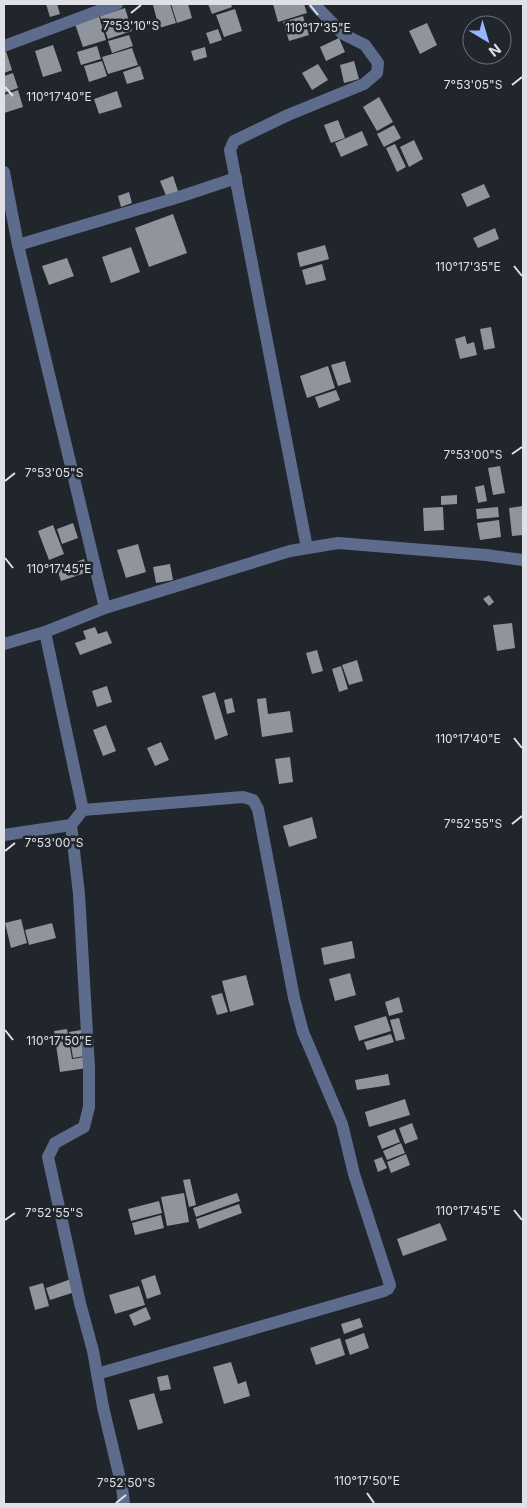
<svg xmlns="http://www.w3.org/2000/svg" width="527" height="1508" font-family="Inter,sans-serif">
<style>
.building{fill:#90949d}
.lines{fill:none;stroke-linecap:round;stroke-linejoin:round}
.minor{stroke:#5d6b8d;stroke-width:12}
.ticks{fill:none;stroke:#dfe1e6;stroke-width:2}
.ticks-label{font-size:12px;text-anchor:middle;fill:#dfe1e6;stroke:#21252c;stroke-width:5;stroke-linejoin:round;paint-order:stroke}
</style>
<rect width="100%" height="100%" fill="#21252c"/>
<!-- building -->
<g class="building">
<path d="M46,4h11l3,10 -10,3z"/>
<path d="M159,4h11l6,19 -17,5 -6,-23z"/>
<path d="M171,4h17l4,14 -15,5z"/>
<path d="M208,4h23l1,3 -20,7z"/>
<path d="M273,4h31l3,9 -29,9z"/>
<path d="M125,8l7,23 -24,8 -8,-23z"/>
<path d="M235,9l7,22 -18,6 -8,-22z"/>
<path d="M99,16l7,24 -23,7 -8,-23z"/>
<path d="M303,16l6,19 -20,6 -6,-19z"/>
<path d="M427,23l10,22 -17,9 -11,-23z"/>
<path d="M218,29l4,11 -12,4 -4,-11z"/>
<path d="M129,35l4,11 -21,7 -4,-12z"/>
<path d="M339,38l6,14 -19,9 -6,-14z"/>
<path d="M4,45l8,25 -8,3z"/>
<path d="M53,45l9,26 -19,6 -8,-26z"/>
<path d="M97,46l4,13 -20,6 -4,-13z"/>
<path d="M205,47l2,10 -13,4 -3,-10z"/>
<path d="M132,48l6,17 -30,9 -6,-17z"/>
<path d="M102,61l5,15 -18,6 -5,-16z"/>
<path d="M354,61l5,18 -15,4 -4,-18z"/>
<path d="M318,64l10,16 -16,10 -10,-17z"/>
<path d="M140,66l4,13 -17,5 -4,-12z"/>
<path d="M13,73l5,15 -14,5v-17z"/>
<path d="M18,90l5,17 -19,6v-18z"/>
<path d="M117,91l5,16 -23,7 -5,-15z"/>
<path d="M379,97l14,25 -16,9 -14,-24z"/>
<path d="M338,120l7,18 -14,5 -7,-18z"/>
<path d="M394,125l7,13 -17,9 -7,-13z"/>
<path d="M362,131l6,14 -27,12 -6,-14z"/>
<path d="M414,140l9,19 -14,8 -9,-20z"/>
<path d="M395,144l11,23 -9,5 -11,-24z"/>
<path d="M173,176l6,18 -12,4 -7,-17z"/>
<path d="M484,184l6,13 -23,10 -6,-13z"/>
<path d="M129,192l3,11 -11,4 -3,-11z"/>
<path d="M173,214l14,39 -38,14 -14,-39z"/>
<path d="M495,228l4,11 -21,9 -5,-10z"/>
<path d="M325,245l4,14 -29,8 -3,-14z"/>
<path d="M131,247l9,25 -29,11 -9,-26z"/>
<path d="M67,258l7,18 -25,9 -7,-19z"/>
<path d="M322,264l4,16 -20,5 -4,-15z"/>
<path d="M491,327l4,21 -11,2 -4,-21z"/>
<path d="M465,336l2,8 7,-2 3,13 -17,4 -5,-20z"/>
<path d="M345,361l6,21 -13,4 -7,-21z"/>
<path d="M328,366l7,22 -28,10 -7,-22z"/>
<path d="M336,390l4,10 -21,8 -4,-11z"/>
<path d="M500,466l5,27 -12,2 -5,-27z"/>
<path d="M484,485l3,16 -9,2 -3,-16z"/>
<path d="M457,495v9l-16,1v-9z"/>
<path d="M523,506v29l-11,1 -3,-28z"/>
<path d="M443,507l1,23 -20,1 -1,-23z"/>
<path d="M498,507l1,10 -22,2 -1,-10z"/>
<path d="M499,520l2,17 -21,3 -3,-17z"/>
<path d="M73,523l5,15 -16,6 -5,-15z"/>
<path d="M53,525l11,29 -15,6 -11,-29z"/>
<path d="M138,544l8,28 -20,6 -9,-28z"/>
<path d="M84,559l4,13 -27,9 -4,-12z"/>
<path d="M170,564l3,16 -17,3 -3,-16z"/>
<path d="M489,595l5,7 -5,4 -6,-7z"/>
<path d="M512,623l3,25 -18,3 -4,-26z"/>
<path d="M95,627l3,7 9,-3 5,12 -32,12 -5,-12 11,-4 -3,-8z"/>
<path d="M317,650l6,21 -11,3 -6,-21z"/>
<path d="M357,660l6,21 -14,4 -7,-20z"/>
<path d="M341,666l7,23 -9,3 -7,-23z"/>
<path d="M107,686l5,16 -15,5 -5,-16z"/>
<path d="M215,692l13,43 -13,5 -13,-44z"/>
<path d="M232,698l3,14 -8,2 -3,-14z"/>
<path d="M266,698l2,16 22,-3 3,21 -31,5 -5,-38z"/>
<path d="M106,725l10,26 -13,5 -10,-26z"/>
<path d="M161,742l8,18 -14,6 -8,-18z"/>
<path d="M290,757l3,25 -14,2 -4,-25z"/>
<path d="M312,817l5,21 -28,9 -6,-21z"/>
<path d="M21,919l6,24 -16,5 -6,-25z"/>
<path d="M52,923l4,15 -27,7 -4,-15z"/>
<path d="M352,941l3,17 -31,7 -3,-17z"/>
<path d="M350,973l6,22 -21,6 -6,-22z"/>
<path d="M246,975l8,30 -24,7 -8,-31z"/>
<path d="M222,993l6,19 -11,3 -6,-19z"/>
<path d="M399,997l4,15 -14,4 -4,-14z"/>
<path d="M386,1016l5,15 -32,10 -5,-15z"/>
<path d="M399,1018l6,21 -9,2 -6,-21z"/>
<path d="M67,1029l5,30 13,-2 2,11 -27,4 -6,-41z"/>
<path d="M81,1030l4,26 -12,2 -4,-26z"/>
<path d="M391,1034l3,8 -27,8 -3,-8z"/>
<path d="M388,1074l2,11 -33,5 -2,-10z"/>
<path d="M405,1099l5,16 -41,12 -4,-15z"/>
<path d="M412,1123l6,16 -13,5 -6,-16z"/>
<path d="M395,1129l5,13 -18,7 -5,-13z"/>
<path d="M401,1143l4,10 -18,7 -4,-9z"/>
<path d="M406,1154l4,11 -19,8 -4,-11z"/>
<path d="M382,1157l5,11 -9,4 -4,-12z"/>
<path d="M190,1179l6,26 -7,2 -6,-27z"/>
<path d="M184,1193l5,29 -22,4 -6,-29z"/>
<path d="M237,1193l3,8 -44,16 -3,-9z"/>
<path d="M159,1201l3,12 -31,8 -3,-12z"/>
<path d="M239,1204l3,9 -43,16 -3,-10z"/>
<path d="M161,1215l3,13 -29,7 -3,-12z"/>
<path d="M440,1223l7,17 -44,16 -6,-17z"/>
<path d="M155,1275l6,19 -14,5 -6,-19z"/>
<path d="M71,1279l4,13 -25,8 -4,-12z"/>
<path d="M43,1283l6,23 -14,4 -6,-23z"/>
<path d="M139,1286l6,19 -30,9 -6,-19z"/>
<path d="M146,1307l5,12 -17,7 -5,-11z"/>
<path d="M360,1318l3,9 -19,7 -3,-10z"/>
<path d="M364,1333l5,15 -19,7 -5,-15z"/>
<path d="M340,1338l5,17 -29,10 -6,-17z"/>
<path d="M231,1362l7,22 8,-3 4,15 -26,8 -11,-37z"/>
<path d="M168,1375l3,14 -11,2 -3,-14z"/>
<path d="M154,1393l9,30 -25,7 -9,-30z"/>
</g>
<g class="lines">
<!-- minor -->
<g class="minor">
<path d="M4,46l113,-42"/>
<path d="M4,172l14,73 87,363 -60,24 38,178 -12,15 8,69 10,174v39l-5,20 -29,16 -7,14 32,146 13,48 10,56 19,80 2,17"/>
<path d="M18,245l161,-48 57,-19"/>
<path d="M307,548l-77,-398 4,-9 54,-26 76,-31 13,-11 1,-10 -13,-18 -22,-11 -29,-30"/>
<path d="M105,608l185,-57 48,-8 148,12 37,5"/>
<path d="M4,644l41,-12"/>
<path d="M83,810l160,-13 10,3 5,9 36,189 9,34 39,92 12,50 36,111 -2,4 -4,2 -287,83"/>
<path d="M4,835l67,-10"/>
</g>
</g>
<!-- ticks -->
<path class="ticks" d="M310,5l8,10M131,13l10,-8M512,85l10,-8M5,87l8,9M514,266l8,10M512,454l10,-7M5,481l10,-8M5,558l8,10M514,738l8,10M512,824l10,-8M5,851l10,-8M5,1030l8,10M514,1210l8,10M5,1220l10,-7M367,1493l7,10M116,1503l10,-8"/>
<g class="ticks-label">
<text x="131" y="30">7°53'10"S</text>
<text x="318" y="32">110°17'35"E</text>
<text x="473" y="89">7°53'05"S</text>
<text x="59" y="101">110°17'40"E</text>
<text x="468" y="271">110°17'35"E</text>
<text x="473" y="459">7°53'00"S</text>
<text x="54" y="477">7°53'05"S</text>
<text x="59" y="573">110°17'45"E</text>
<text x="468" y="743">110°17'40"E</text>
<text x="473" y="828">7°52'55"S</text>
<text x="54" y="847">7°53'00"S</text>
<text x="59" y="1045">110°17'50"E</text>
<text x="468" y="1215">110°17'45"E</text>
<text x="54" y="1217">7°52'55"S</text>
<text x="367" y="1485">110°17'50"E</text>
<text x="126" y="1487">7°52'50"S</text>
</g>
<!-- border -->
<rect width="527" height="1508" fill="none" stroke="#dfe1e6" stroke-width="10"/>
<!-- north arrow -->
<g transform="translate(487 40) rotate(142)"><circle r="24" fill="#21252c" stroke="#6d7076"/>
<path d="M0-4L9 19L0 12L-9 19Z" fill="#97b6fd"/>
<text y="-8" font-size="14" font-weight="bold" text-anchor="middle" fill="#dfe1e6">N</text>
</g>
</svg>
